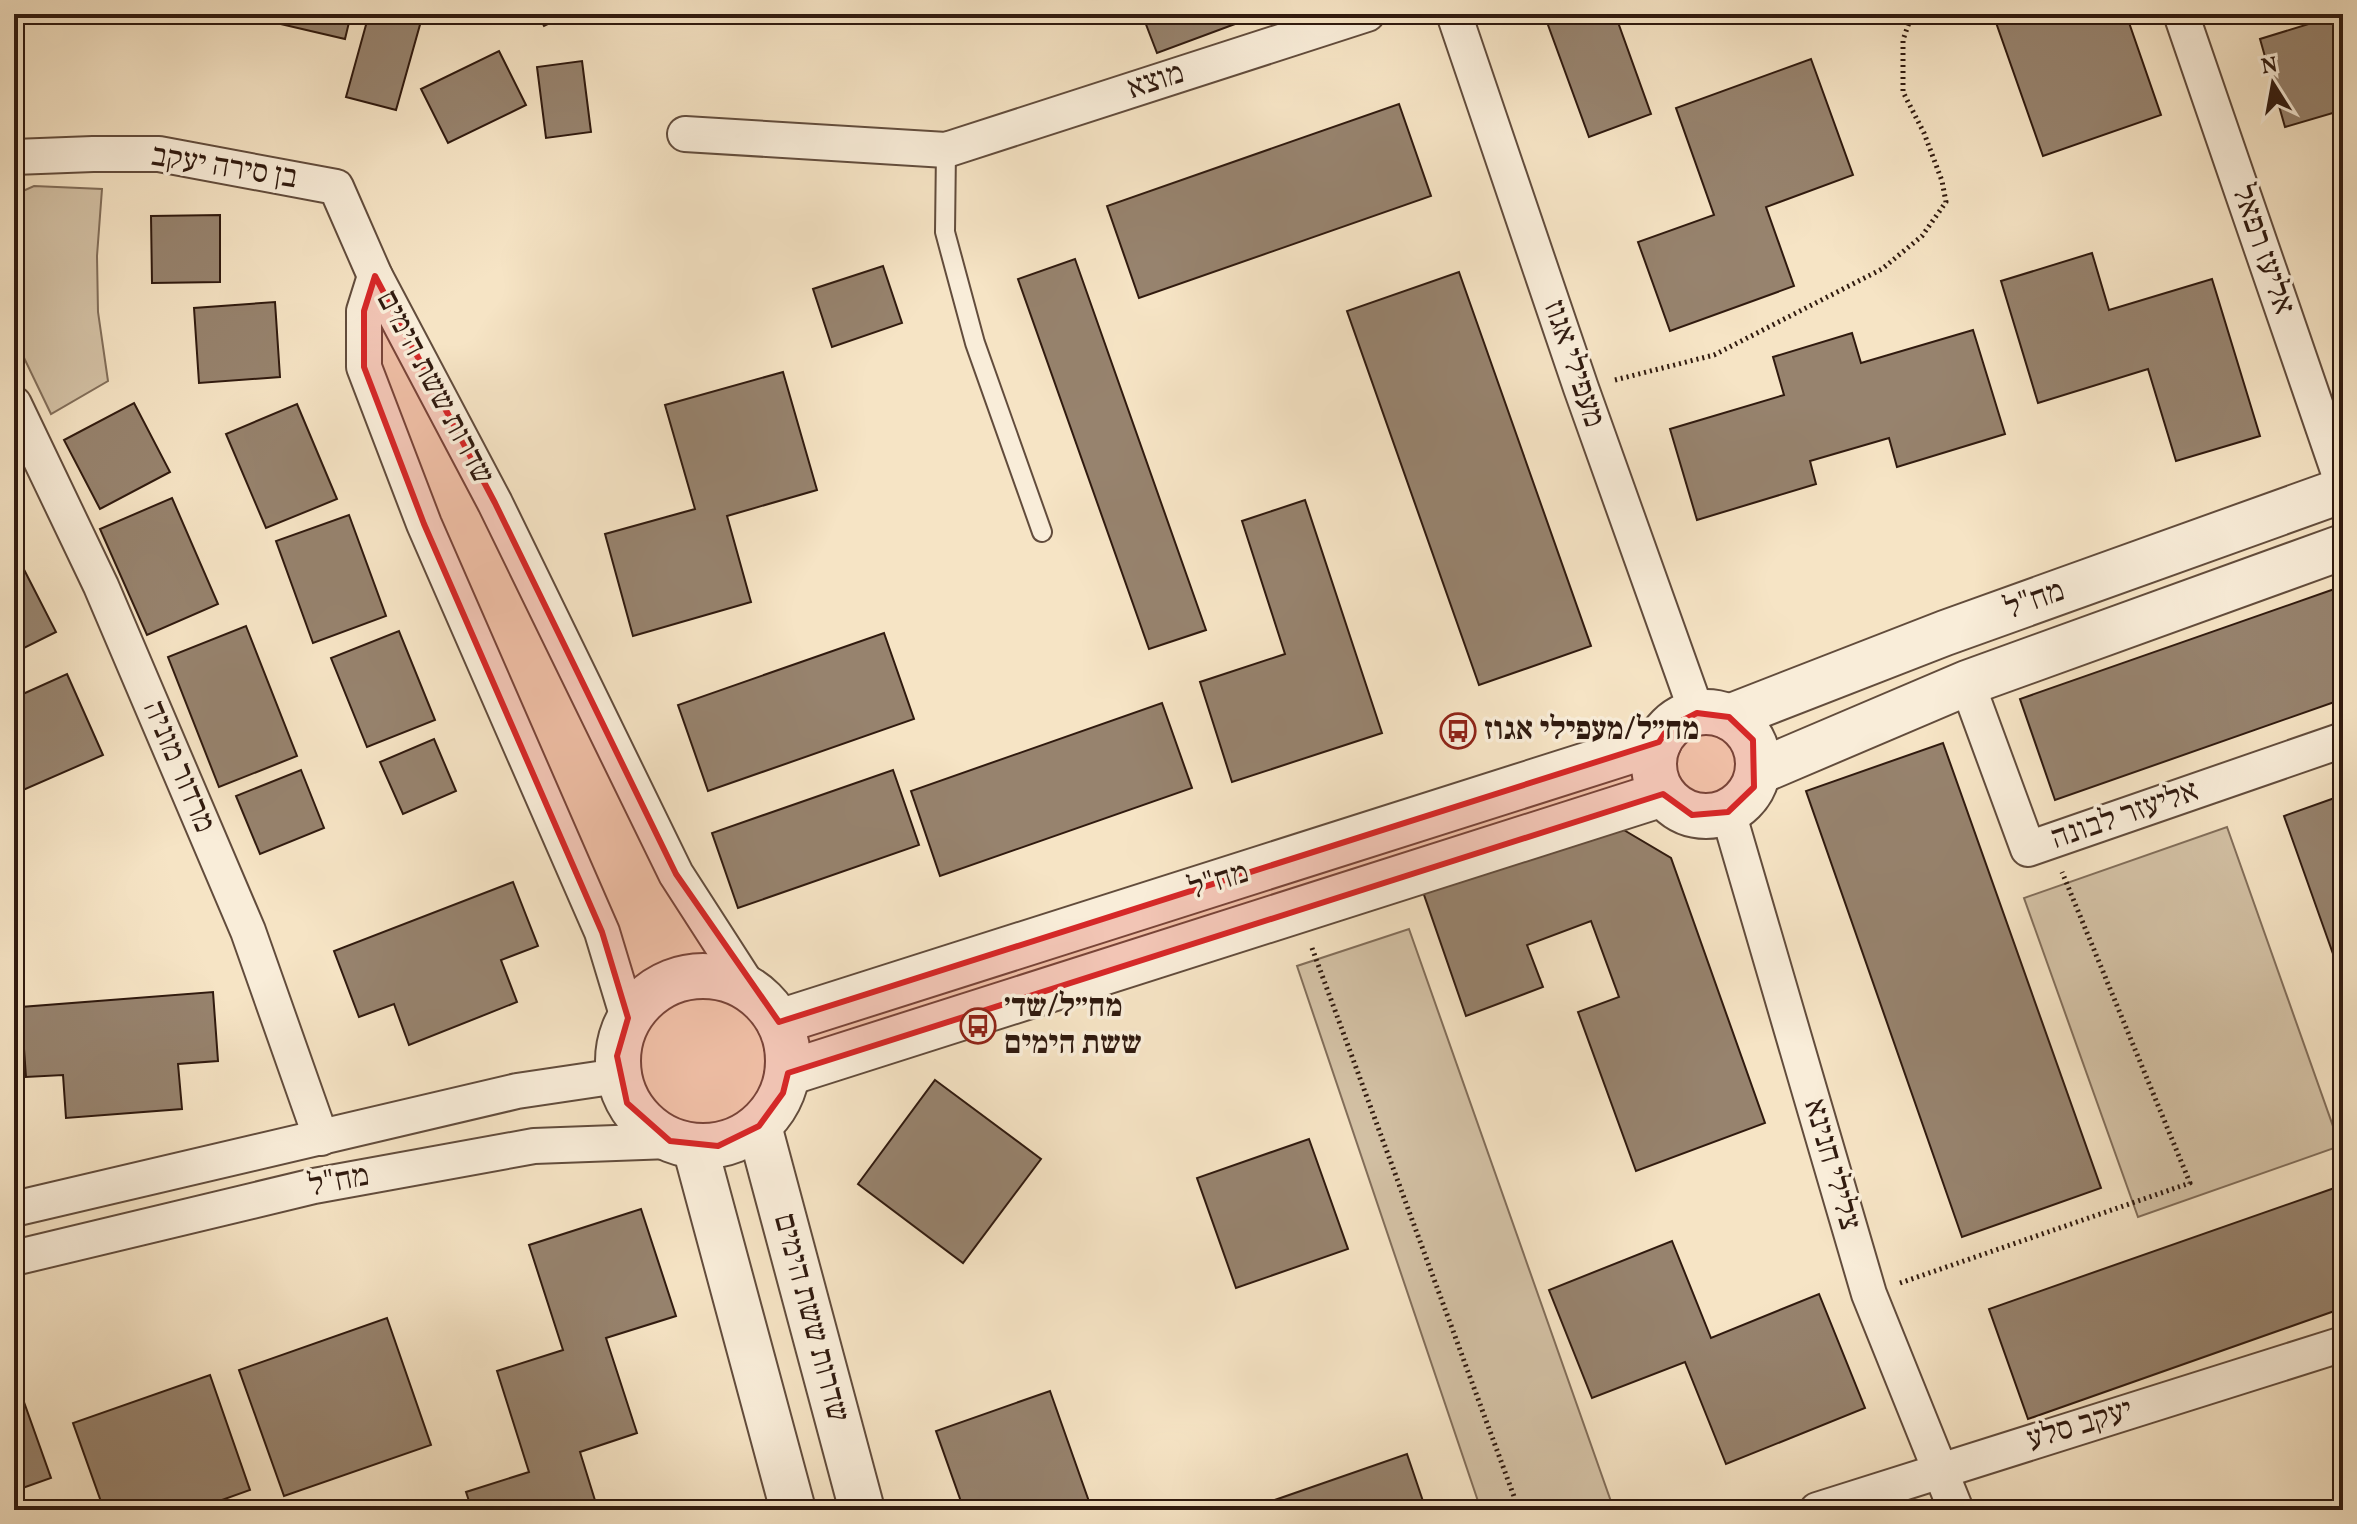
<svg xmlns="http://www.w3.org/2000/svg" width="2357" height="1524" font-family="Vollkorn,'Frank Ruhl Libre',serif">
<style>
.green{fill:#d4c2a6;stroke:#826e5a;stroke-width:2}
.building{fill:#97836e;stroke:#301a0f;stroke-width:2}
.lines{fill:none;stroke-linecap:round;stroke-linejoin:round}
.service-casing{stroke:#624c3c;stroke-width:22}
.minor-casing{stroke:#624c3c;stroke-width:38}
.tertiary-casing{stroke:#624c3c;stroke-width:48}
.path{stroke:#301a0f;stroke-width:5;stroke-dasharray:2 4;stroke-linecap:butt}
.service{stroke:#f9edd9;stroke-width:18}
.minor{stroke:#f9edd9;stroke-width:34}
.tertiary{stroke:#f9edd9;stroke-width:44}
.marked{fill:#d62828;fill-opacity:0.2;stroke:#d62828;stroke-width:6;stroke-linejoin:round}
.labels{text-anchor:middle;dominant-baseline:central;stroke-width:7;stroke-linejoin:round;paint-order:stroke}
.street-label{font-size:32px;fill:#301a0f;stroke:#f9edd9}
.poi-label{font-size:32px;font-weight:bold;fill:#301a0f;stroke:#f9edd9;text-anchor:start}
</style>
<rect width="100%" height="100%" fill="#f6e4c5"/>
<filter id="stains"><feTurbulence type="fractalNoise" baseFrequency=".0025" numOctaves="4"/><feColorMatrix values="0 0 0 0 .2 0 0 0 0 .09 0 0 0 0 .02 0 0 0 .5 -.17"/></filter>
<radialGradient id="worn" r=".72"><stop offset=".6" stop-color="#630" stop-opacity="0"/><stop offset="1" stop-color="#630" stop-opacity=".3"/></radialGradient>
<!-- green -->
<g class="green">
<path d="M34,186l68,3 -5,67 1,56 10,69 -57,33 -37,-77v-142z"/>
<path d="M2227,827l113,319 -202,71 -114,-319z"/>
<path d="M1409,929l205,581h-133l-184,-544z"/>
</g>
<!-- building -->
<g class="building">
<path d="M274,14h77l-6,25 -73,-17z"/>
<path d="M369,14h54l-27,96 -50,-13z"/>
<path d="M538,14h30l-24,12z"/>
<path d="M1142,14h120l-105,39z"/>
<path d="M1544,14h71l36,100 -62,23z"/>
<path d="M1993,14h133l35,101 -118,41z"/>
<path d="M2341,14h2v96l-58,17 -25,-88z"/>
<path d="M499,51l27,54 -78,38 -27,-54z"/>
<path d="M1811,59l42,116 -87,32 28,79 -124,45 -32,-89 76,-27 -38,-107z"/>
<path d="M582,61l9,71 -45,6 -9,-71z"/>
<path d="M1399,104l32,92 -292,102 -32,-92z"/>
<path d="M220,215v67l-68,1 -1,-67z"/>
<path d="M2092,253l17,57 103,-31 48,157 -84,25 -28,-92 -110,34 -37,-122z"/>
<path d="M1075,259l131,371 -57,19 -131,-370z"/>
<path d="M883,266l19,57 -70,24 -19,-58z"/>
<path d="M1459,272l132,374 -112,39 -132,-374z"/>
<path d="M275,302l5,75 -81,6 -5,-75z"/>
<path d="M1973,330l32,104 -108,33 -8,-29 -79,23 6,23 -119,36 -27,-91 114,-34 -11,-38 79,-24 9,30z"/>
<path d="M783,372l34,118 -90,26 24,86 -118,34 -28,-102 90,-25 -30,-104z"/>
<path d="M134,403l36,69 -70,37 -36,-69z"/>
<path d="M297,404l40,95 -71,29 -40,-94z"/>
<path d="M172,498l46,106 -71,31 -47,-106z"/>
<path d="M1305,500l77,233 -150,49 -32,-100 85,-28 -43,-133z"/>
<path d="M349,515l37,101 -73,27 -37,-102z"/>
<path d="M14,550l42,82 -42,21z"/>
<path d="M2343,586v113l-288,101 -35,-101z"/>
<path d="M246,626l51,130 -78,31 -51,-130z"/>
<path d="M399,631l36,89 -68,27 -36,-89z"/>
<path d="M884,633l30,86 -206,72 -30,-86z"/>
<path d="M67,674l36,81 -89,39v-96z"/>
<path d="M1162,703l30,85 -252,88 -29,-85z"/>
<path d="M434,739l22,52 -53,23 -23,-52z"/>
<path d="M1943,743l158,445 -139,49 -156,-446z"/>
<path d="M301,770l23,58 -64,26 -24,-58z"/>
<path d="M893,770l26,75 -181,63 -26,-75z"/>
<path d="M2343,795v187l-59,-166z"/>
<path d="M1612,823l59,35 94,265 -129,48 -58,-159 41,-15 -28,-76 -64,24 16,42 -77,29 -44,-127z"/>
<path d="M513,882l25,64 -37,14 16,42 -108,43 -15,-41 -35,13 -25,-66z"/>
<path d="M213,992l5,69 -40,3 4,45 -116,9 -3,-43 -37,2 -5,-70z"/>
<path d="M935,1080l106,79 -78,104 -105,-79z"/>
<path d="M1309,1139l39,110 -112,39 -39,-110z"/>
<path d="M2343,1185v123l-315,111 -39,-110z"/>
<path d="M641,1209l35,107 -70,22 31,95 -57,19 18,58h-126l-6,-18 63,-20 -32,-101 66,-21 -34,-105z"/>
<path d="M1672,1241l39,97 108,-44 46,114 -139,56 -41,-102 -93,36 -43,-108z"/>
<path d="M387,1318l44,127 -147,51 -45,-126z"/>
<path d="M14,1374l37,104 -37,13z"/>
<path d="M210,1375l40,115 -56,20h-90l-31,-87z"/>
<path d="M1050,1391l42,119h-128l-28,-79z"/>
<path d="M1407,1454l19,56h-180z"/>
</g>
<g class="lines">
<defs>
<path id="service" d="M946,150l-1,82 30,111 67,189"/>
<g id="minor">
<path d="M1454,14l127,374 116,325"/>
<path d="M2181,14l162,471"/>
<path d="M685,134l261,16 421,-136"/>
<path d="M14,157l79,-3h66l177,33 39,89 120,227 181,371 76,118"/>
<path d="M375,276l-11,35v56l60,157 178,408 26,86"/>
<path d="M14,404l87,182 147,345 73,207"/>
<path d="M1967,683l61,166 315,-109"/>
<path d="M1728,812l141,482 87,216"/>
<path d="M14,1209l503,-118 101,-15"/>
<path d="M14,1258l300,-72 220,-40 136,-5"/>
<path d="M1817,1510l526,-166"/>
</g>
<g id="tertiary">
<circle cx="1706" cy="764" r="52"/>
<path d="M1729,717l216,-84 398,-143"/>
<path d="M1758,772l209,-89 376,-136"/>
<circle cx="703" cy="1061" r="85"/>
<path d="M779,1022l880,-280"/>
<path d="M788,1073l875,-279"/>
<path d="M759,1126l103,384"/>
<path d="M695,1147l98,363"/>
</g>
</defs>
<!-- service casing -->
<use href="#service" class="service-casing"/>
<!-- minor casing -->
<use href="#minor" class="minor-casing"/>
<!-- tertiary casing -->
<use href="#tertiary" class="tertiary-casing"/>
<!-- path -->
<g class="path">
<path d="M1615,380l99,-25 168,-86 40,-33 24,-34 -4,-21 -18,-48 -21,-41v-52l9,-26"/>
<path d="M1312,948l207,562"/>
<path d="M1900,1283l290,-100 -128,-311"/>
</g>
<!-- service -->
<use href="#service" class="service"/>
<!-- minor -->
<use href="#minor" class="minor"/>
<!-- tertiary -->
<use href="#tertiary" class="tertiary"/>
</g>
<!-- marked area -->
<path class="marked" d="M375,276l120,227 181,371 103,148 880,-280 9,-14 29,-15 32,4 24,23 1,47 -26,25 -36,3 -29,-21 -875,279 -5,20 -24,33 -41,20 -48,-5 -43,-38 -10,-47 11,-38 -26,-86 -178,-408 -60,-157v-56z"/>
<!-- icons -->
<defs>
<symbol id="bus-ring" viewBox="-11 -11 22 22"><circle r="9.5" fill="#f9edd9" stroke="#8f2418" stroke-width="1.5"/><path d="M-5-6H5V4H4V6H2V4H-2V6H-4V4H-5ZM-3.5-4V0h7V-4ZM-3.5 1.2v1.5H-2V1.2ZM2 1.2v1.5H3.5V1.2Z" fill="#8f2418"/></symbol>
</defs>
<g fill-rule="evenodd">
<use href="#bus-ring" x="1438" y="711" width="40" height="40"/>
<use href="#bus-ring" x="958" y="1006" width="40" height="40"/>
</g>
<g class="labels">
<!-- street labels -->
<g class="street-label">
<text transform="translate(1156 82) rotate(-18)">מוצא</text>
<text transform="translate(224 168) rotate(9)">בן סירה יעקב</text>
<text transform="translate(2262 250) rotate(71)">אליעז רפאל</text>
<text transform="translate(1573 364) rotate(71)">מעפילי אגוז</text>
<text transform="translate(434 388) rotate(62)">שדרות ששת הימים</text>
<text transform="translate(2035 601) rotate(-20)">מח"ל</text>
<text transform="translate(178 767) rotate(67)">מרדור מוניה</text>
<text transform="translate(2125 816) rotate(-19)">אליעזר לבונה</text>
<text transform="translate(1219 882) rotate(-18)">מח"ל</text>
<text transform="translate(1831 1165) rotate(74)">צלילי חנינא</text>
<text transform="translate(339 1182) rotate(-11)">מח"ל</text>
<text transform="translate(810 1318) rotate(75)">שדרות ששת הימים</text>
<text transform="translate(2080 1426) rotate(-17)">יעקב סלע</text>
</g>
<!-- poi labels -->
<g class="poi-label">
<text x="1484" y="731">מח״ל/מעפילי אגוז</text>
<text x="1004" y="1008">מח״ל/שד׳<tspan x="1004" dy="37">ששת הימים</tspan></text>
</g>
</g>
<!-- margin -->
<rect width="2357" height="1524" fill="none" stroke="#f6e4c5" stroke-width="48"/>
<rect x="16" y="16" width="2325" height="1492" fill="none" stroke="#301a0f" stroke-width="4"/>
<rect x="24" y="24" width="2309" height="1476" fill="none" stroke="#301a0f" stroke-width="2"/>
<!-- north arrow -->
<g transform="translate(2273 84) rotate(349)" stroke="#f9edd9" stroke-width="6" paint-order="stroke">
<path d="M0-6L14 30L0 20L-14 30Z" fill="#301a0f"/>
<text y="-12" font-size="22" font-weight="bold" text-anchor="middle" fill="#301a0f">N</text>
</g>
<rect width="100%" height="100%" filter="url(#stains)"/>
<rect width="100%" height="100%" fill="url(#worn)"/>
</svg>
